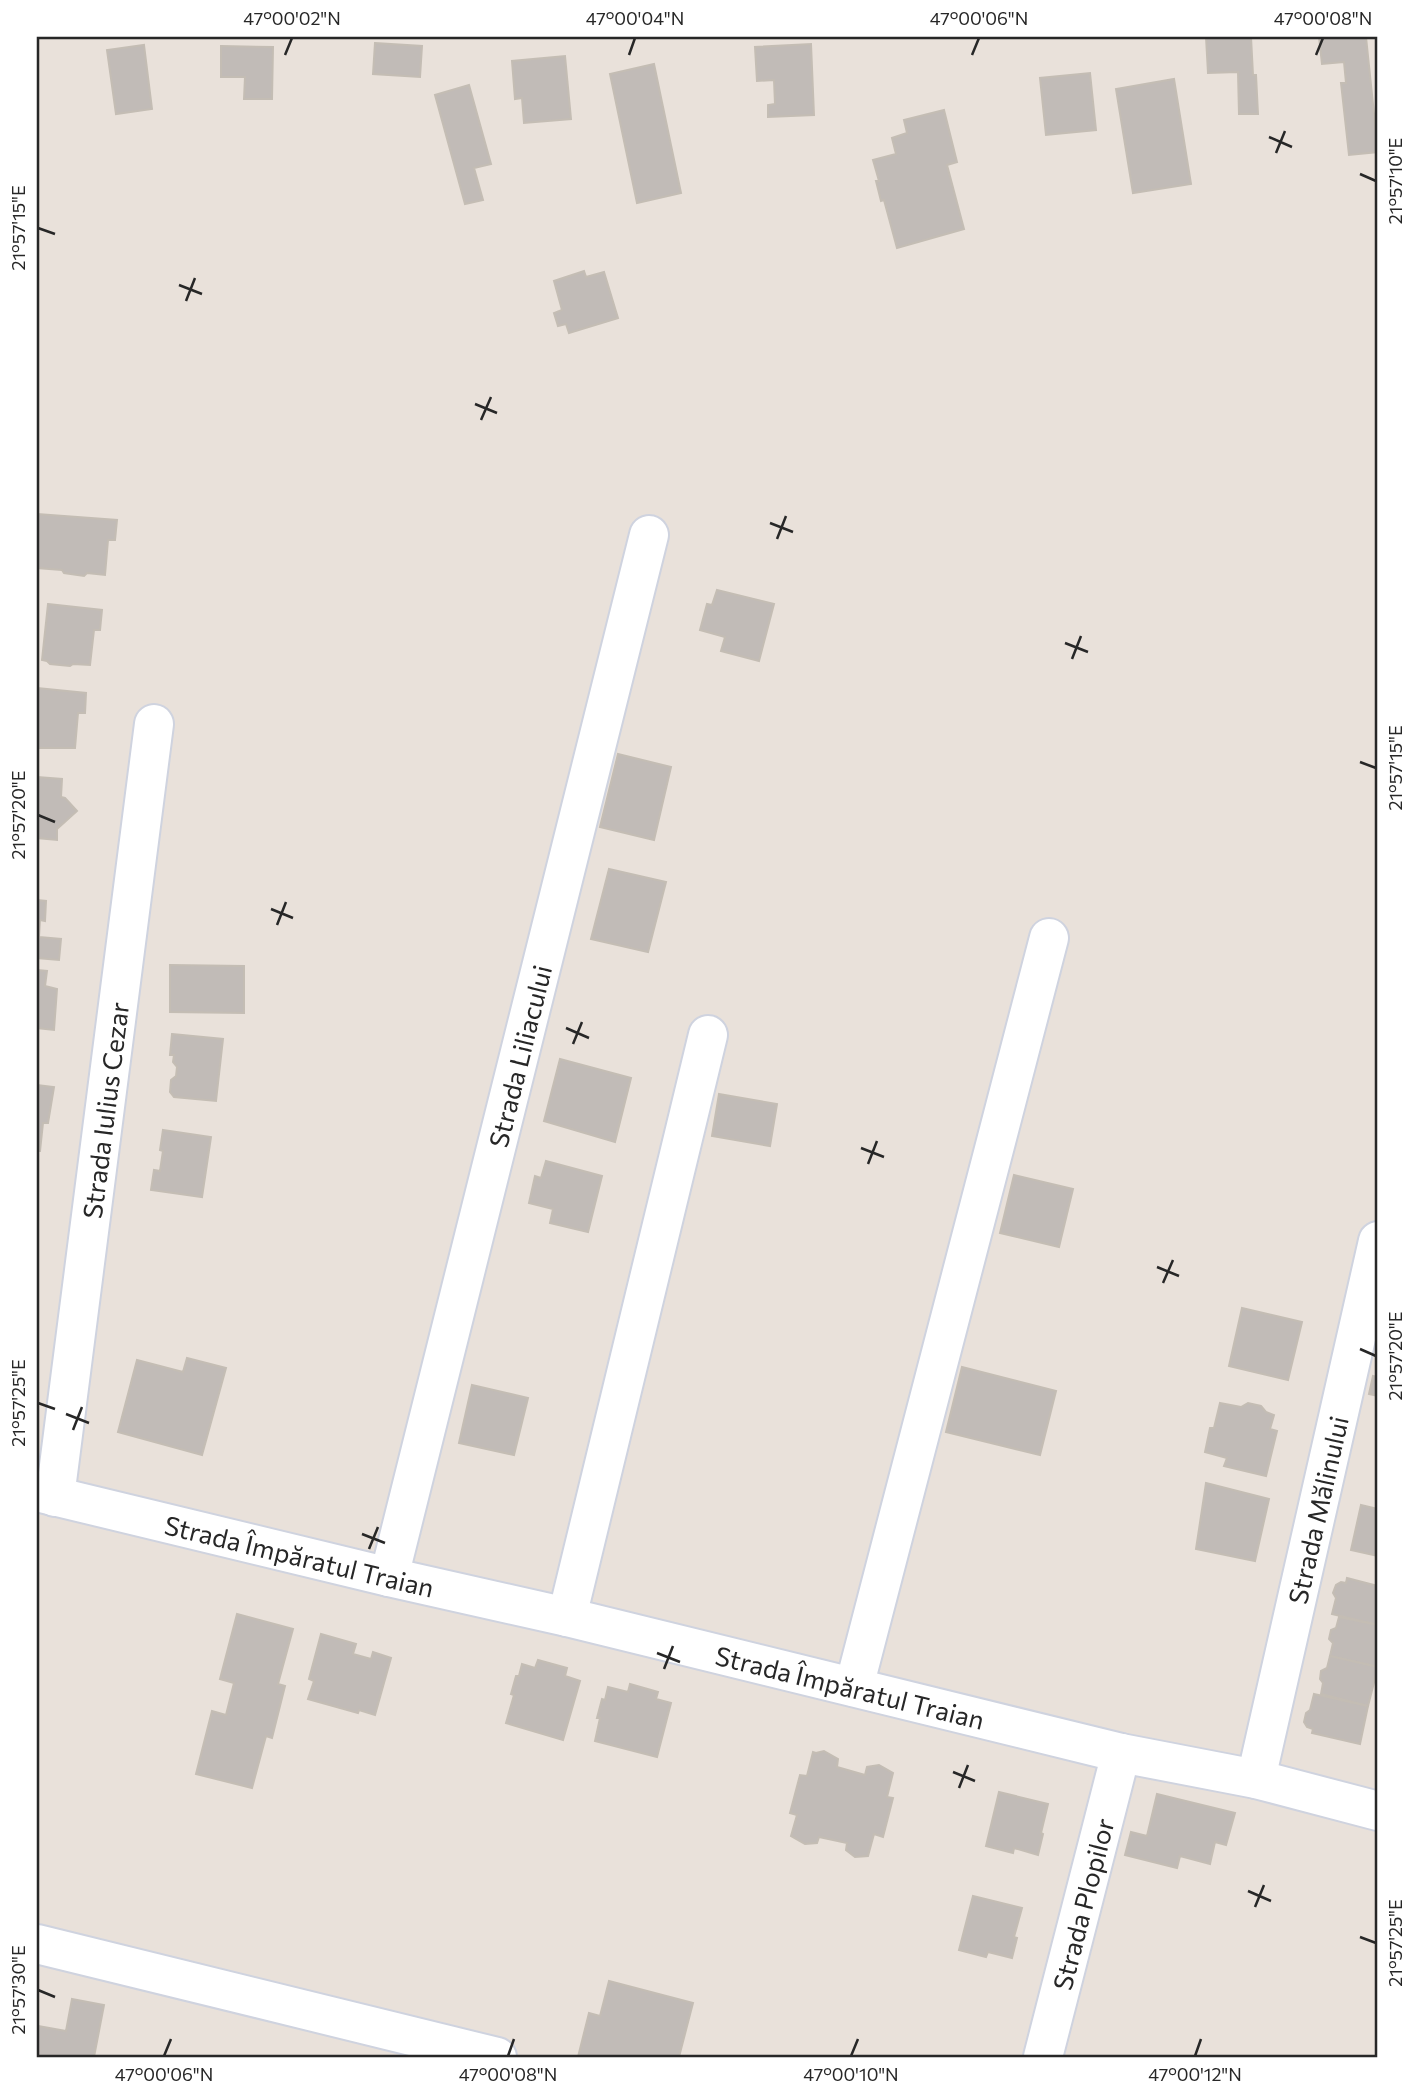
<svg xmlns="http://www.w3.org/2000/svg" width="1415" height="2094" font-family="Commissioner,sans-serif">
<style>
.building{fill:#c1bbb7;stroke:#c4bdb4;stroke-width:2}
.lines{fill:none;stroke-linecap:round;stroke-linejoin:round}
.minor-casing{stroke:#cfd3df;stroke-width:42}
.minor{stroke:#fff;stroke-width:38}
.ticks{fill:none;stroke:#272727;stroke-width:2.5}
.labels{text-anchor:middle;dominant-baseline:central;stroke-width:7;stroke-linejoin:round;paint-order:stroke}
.street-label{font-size:26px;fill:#272727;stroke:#fff}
.neatline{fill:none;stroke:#272727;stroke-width:2.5}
.ticks-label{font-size:18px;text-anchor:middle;fill:#272727}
</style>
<rect width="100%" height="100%" fill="#e9e1da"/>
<!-- building -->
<g class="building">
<path d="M1206,37h45l2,38h3l2,39h-19l-1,-42 -30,1z"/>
<path d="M1319,37h47l12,115 -29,3 -8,-72h5l-2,-21 -22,2z"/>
<path d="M375,43l47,3 -2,31 -47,-3z"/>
<path d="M811,44l3,71 -46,2v-12l7,-1 -1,-24 -17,1 -2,-34z"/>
<path d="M144,45l8,64 -36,5 -9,-64z"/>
<path d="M221,46l52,1 -1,52h-28l1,-22h-24z"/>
<path d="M565,56l6,63 -47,4 -2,-25 -7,1 -3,-38z"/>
<path d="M654,64l27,129 -44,10 -27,-129z"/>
<path d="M1090,73l6,57 -50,5 -6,-57z"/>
<path d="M1174,79l17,105 -58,9 -17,-104z"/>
<path d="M469,85l22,79 -17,4 9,32 -18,4 -30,-109z"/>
<path d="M944,110l13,52 -10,3 17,64 -67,19 -13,-48 -3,1 -5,-20h3l-6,-21 23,-6 -4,-16 15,-5 -3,-13z"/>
<path d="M584,271l2,6 18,-5 14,46 -49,15 -3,-9 -8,2 -4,-13 8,-3 -8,-29z"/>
<path d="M37,514l80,6 -2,20h-7l-3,35 -18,-2 -3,3 -20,-3 -2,-3 -25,-2z"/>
<path d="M717,590l57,14 -15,57 -38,-10 4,-14 -25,-7 7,-26 5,1z"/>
<path d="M48,604l54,6 -2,20h-6l-4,35 -17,-1 -3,2 -20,-2 -3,-3 -5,-1z"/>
<path d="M37,688l49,5 -1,20h-7l-3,35h-38z"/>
<path d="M618,754l53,13 -17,73 -54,-13z"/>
<path d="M37,777l25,2 -1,18 4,1 12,13 -20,18v11l-20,-2z"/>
<path d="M609,869l57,13 -18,70 -57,-13z"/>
<path d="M37,900l9,1 -1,20 -5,-1 -1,17 22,2 -2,21 -22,-2z"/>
<path d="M170,965l74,1v47l-74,-1z"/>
<path d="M37,970l10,1 -2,15 12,3 -3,41 -17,-2z"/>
<path d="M172,1034l51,5 -7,62 -42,-4 -4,-5 1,-12 5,-4 1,-9 -4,-5 1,-7h-4z"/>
<path d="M560,1059l71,19 -16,64 -71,-21z"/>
<path d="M37,1085l17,2 -6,36h-5l-3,28h-3z"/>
<path d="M719,1094l58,10 -7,42 -58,-10z"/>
<path d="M163,1130l48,7 -9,60 -51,-7 3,-20 6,1 3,-20 -3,-1z"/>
<path d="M546,1161l56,15 -14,56 -38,-9 3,-14 -24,-6 6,-27 6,2z"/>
<path d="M1014,1175l59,14 -14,58 -59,-14z"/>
<path d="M1242,1308l60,14 -14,58 -59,-14z"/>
<path d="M187,1358l39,10 -24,87 -84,-23 19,-72 46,12z"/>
<path d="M962,1367l94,24 -16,64 -94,-23z"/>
<path d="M1373,1376l5,1v19l-9,-2z"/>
<path d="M472,1385l56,13 -14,57 -55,-12z"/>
<path d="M1220,1403l21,4 7,-4 13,3 5,6 8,3 -4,14 7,2 -11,45 -42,-10 3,-8 -22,-6 5,-24h4z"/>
<path d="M1206,1483l63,16 -14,62 -59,-12z"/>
<path d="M1361,1505l17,4v47l-27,-6z"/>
<path d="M1347,1578l31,8v39l-46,-11 4,-16 -3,-5 3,-8 5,-3 5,1z"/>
<path d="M237,1614l56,15 -15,55 7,2 -13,52 -6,-2 -14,52 -56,-14 16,-63 14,4 8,-32 -14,-4z"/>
<path d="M1339,1617l39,8v42l-48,-11 3,-13 -4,-4 2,-9 5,-2z"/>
<path d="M321,1634l35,10 -3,10 18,5 2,-7 18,6 -16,57 -16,-5 -1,3 -50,-14 6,-18 -5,-2z"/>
<path d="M1330,1656l48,11 -10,39 -47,-12 2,-11 -3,-4 1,-8 6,-3z"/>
<path d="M538,1660l29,8 -2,8 15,5 -17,59 -57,-17 8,-28 -3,-1 5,-18h3l3,-12 13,4z"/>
<path d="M630,1684l28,8 -2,7 15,4 -14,54 -62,-16 5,-23h-3l5,-19 3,1 3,-13 20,5z"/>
<path d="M1314,1694l54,12 -8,38 -48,-11 1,-4 -6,-2 -3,-5 2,-9 4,-3z"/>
<path d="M824,1751l14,8 -1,8 28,8 2,-8 12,-2 14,8 -6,24 6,1 -10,39 -9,-3 -6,22 -13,1 -9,-7 1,-7 -28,-6 -2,6 -12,1 -14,-8 6,-21 -7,-2 10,-38 7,1 6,-24 3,1z"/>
<path d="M999,1792l49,12 -7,29 2,1 -5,21 -24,-7 -1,5 -27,-7z"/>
<path d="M1157,1794l78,19 -9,32 -11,-3 -5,22 -30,-8 -3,12 -52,-13 6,-23 16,4z"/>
<path d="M973,1896l49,12 -8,29 3,1 -5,20 -24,-6 -2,5 -27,-7z"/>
<path d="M609,1981l84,22 -14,54h-101l11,-44 11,3z"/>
<path d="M72,1999l32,6 -10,52h-57l1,-31 28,5z"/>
</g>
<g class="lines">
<defs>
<g id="minor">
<path id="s1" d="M37,1492l352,85 178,40 554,136 135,26 122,32"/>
<path id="s2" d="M55,1497l99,-773"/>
<path id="s3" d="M389,1577l260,-1042"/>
<path d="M567,1617l141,-582"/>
<path d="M854,1687l195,-749"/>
<path id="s4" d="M1256,1779l122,-538"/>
<path d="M37,1944l460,113"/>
<path id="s5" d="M1043,2057l78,-304"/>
</g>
</defs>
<!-- minor casing -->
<use href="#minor" class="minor-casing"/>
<!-- minor -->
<use href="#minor" class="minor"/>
</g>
<!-- ticks -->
<path class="ticks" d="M285,55l7,-17M629,55l6,-17M972,55l7,-17M1316,55l7,-17M1269,137l23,10M1276,153l9,-22M1360,174l16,7M38,228l17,6M179,285l23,9M186,301l9,-23M475,404l22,9M481,420l10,-23M770,523l23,9M777,539l9,-23M1065,643l23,9M1072,659l9,-23M1360,762l16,6M38,815l17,7M271,909l22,9M277,925l9,-23M566,1028l23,10M573,1044l9,-22M861,1148l23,9M868,1164l9,-23M1157,1267l22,9M1163,1283l10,-23M1360,1349l16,7M38,1403l17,6M66,1414l23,9M73,1430l9,-23M362,1534l23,9M369,1549l9,-22M657,1653l23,9M664,1669l9,-23M953,1772l22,9M959,1788l9,-23M1248,1891l23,10M1255,1907l9,-22M1360,1937l16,6M38,1990l17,7M164,2056l7,-17M508,2056l6,-17M851,2056l7,-17M1195,2056l6,-17"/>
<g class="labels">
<!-- street labels -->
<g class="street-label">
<text stroke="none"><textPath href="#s3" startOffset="537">Strada Liliacului</textPath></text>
<text stroke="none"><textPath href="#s2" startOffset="390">Strada Iulius Cezar</textPath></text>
<text stroke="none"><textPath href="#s4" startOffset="276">Strada Mălinului</textPath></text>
<text stroke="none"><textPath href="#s1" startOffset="270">Strada Împăratul Traian</textPath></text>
<text stroke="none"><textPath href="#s1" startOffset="836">Strada Împăratul Traian</textPath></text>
<text stroke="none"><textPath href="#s5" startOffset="158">Strada Plopilor</textPath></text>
</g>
</g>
<!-- border -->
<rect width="1415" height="2094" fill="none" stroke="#ffffff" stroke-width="77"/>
<rect x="38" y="38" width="1338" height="2018" class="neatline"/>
<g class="ticks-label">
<text x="292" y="25">47°00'02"N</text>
<text x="635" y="25">47°00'04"N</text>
<text x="979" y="25">47°00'06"N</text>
<text x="1323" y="25">47°00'08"N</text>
<text transform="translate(1396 181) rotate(-90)" y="6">21°57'10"E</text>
<text transform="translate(19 228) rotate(-90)" y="6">21°57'15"E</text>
<text transform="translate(1396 768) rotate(-90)" y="6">21°57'15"E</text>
<text transform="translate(19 815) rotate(-90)" y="6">21°57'20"E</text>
<text transform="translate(1396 1356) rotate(-90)" y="6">21°57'20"E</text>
<text transform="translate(19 1403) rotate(-90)" y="6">21°57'25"E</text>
<text transform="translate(1396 1943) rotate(-90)" y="6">21°57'25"E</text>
<text transform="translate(19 1990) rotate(-90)" y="6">21°57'30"E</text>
<text x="164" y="2081">47°00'06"N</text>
<text x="508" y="2081">47°00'08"N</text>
<text x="851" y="2081">47°00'10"N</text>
<text x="1195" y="2081">47°00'12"N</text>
</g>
</svg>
